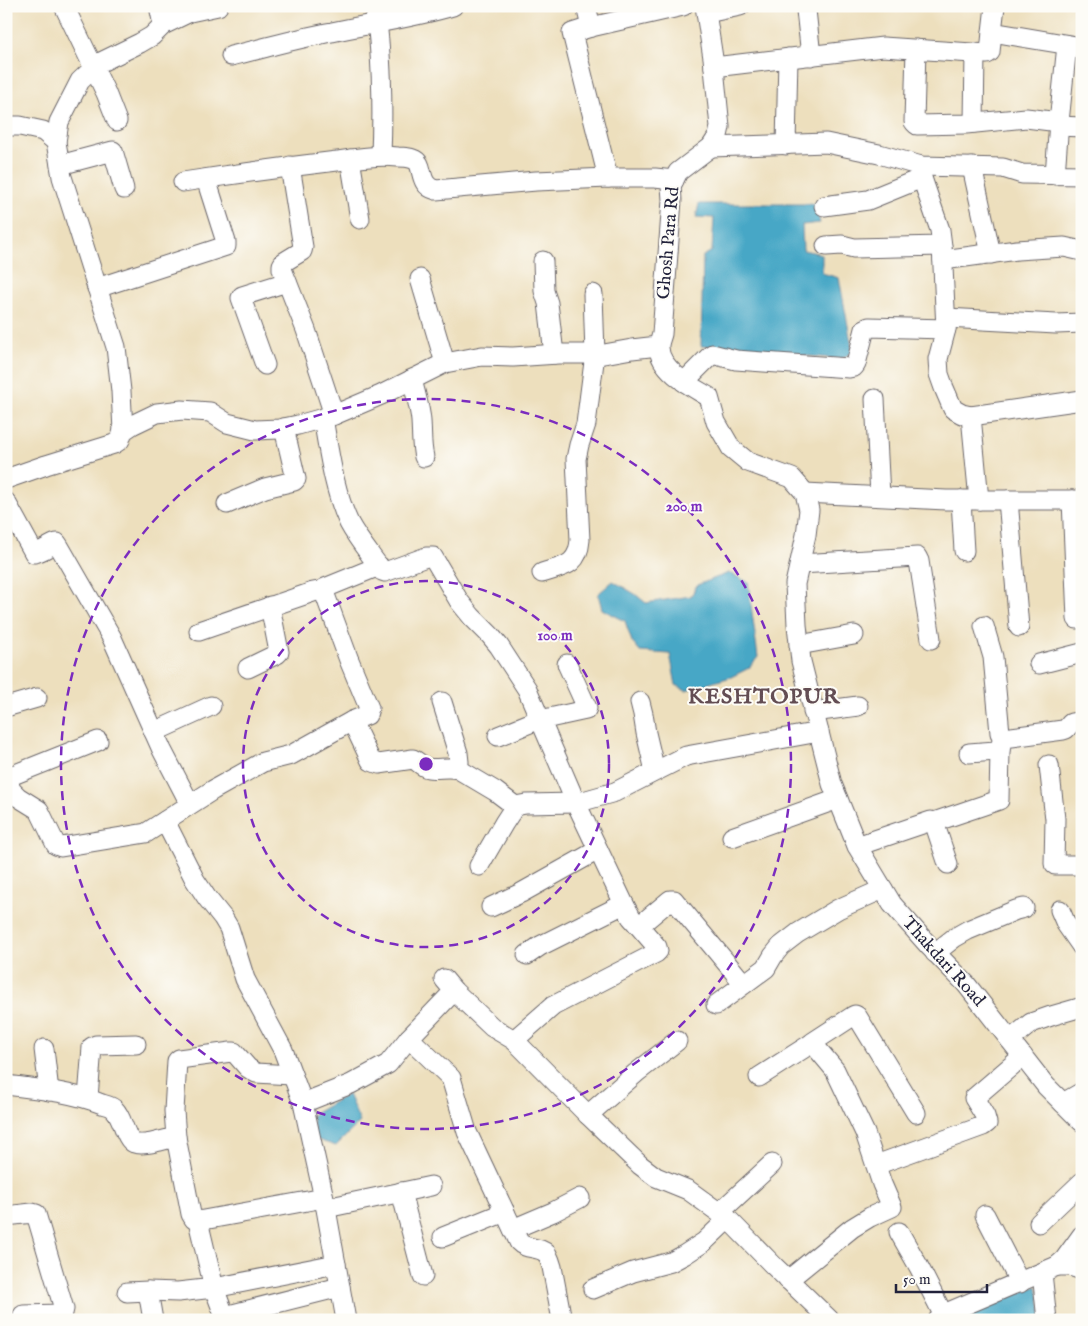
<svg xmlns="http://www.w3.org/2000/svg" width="1088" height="1326" font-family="'IM FELL English',serif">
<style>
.water{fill:#47a7c6;stroke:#346480}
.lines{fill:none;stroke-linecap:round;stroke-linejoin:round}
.minor-casing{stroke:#696468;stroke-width:21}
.minor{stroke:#fff;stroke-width:19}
.ring{fill:none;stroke:#7b2cbf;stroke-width:2.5;stroke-dasharray:9 6}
.labels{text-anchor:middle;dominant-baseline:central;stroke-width:4;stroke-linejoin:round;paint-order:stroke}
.street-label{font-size:18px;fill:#22223b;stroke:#fdfcf7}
.district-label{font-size:22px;font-weight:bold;letter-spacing:1px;fill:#634d53;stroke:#fdfcf7}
.centre{fill:#7b2cbf;stroke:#fdfcf7;stroke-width:2.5}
.ring-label{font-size:15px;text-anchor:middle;font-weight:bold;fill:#7b2cbf;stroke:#fdfcf7;stroke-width:4;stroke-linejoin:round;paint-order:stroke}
</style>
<rect width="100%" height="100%" fill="#fdfcf7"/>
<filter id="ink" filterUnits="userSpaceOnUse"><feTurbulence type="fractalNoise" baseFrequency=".02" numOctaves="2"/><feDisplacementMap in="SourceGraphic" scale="10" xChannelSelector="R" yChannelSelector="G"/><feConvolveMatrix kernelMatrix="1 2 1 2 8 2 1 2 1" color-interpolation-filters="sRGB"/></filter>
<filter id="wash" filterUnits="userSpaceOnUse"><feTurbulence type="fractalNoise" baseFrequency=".0096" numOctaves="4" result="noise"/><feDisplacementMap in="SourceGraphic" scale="20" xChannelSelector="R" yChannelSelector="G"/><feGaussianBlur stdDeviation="1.12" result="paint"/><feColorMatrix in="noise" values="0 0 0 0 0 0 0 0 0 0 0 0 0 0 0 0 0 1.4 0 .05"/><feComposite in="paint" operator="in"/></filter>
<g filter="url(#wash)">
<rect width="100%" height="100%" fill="#eddfbd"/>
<!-- water -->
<g class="water">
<path d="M699,204h116l5,19 -18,2 1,25 19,4v19l17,5 13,69 -1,6 -10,6 -140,-13 2,-90 9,-5 2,-33 -18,-1z"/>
<path d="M729,573l19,9 10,75 -9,11 -18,9 -45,13 -10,-5 -6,-31 -30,-2 -8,-10 -7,-21 -23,-12 -4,-15 15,-13 22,13 11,9 45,-7 6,-11z"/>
<path d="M348,1094l12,28 -24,24 -21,-7 -3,-24z"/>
<path d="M1037,1286l6,34h-90z"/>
</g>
</g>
<g filter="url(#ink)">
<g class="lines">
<defs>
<g id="minor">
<path d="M64,6l42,87 11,28"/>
<path d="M159,6l4,19"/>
<path d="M375,6c7,49 8,100 6,149"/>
<path d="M586,6l5,21"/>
<path d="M705,6l8,52 7,69 -2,9 -7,11 -33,25 -7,14 1,14 -10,134c-1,4 -3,8 -3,12 -1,23 33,41 50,51l7,25 15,26 17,14 44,16 13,15 4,17 -3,25 -11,49 2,41 4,36 31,123 25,62 35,58 38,43 36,37 80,102 36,36"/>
<path d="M806,10l5,46"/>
<path d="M707,13l33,-7"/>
<path d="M992,32l3,-26"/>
<path d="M916,49l-2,73 3,3 49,-1 60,-6 33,4"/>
<path d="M231,56c34,-8 67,-18 101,-24 41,-9 81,-14 121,-26"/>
<path d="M714,67l169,-20 104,7 3,-2 2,-20 90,15"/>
<path d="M974,123l1,-70"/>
<path d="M6,126h14l23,5 13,11"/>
<path d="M1058,126l24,1"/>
<path d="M786,145l2,-87"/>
<path d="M711,147l115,-4 53,11 42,12 82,2 19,6 60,1"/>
<path d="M350,159l10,60"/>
<path d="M60,165l53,-14 11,38"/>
<path d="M290,166l13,81 -1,4 -18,11 -2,3v4l24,61 28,85"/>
<path d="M921,166l1,12 18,52 2,16 4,83 -8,30 1,15 5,14 9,21 9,5 9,2"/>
<path d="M972,167l19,87"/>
<path d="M1055,175l4,-53 8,-77"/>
<path d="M608,178l-36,-145 19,-6 92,-21"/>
<path d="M183,182c51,-8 103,-15 154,-21 21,-3 39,-6 61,-4 5,0 10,0 15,2 13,4 3,26 23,31l100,-9 72,-3h47l19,2"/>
<path d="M824,206l44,-6 54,-22"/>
<path d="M826,246l16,-1 12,3 88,-2"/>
<path d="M943,260l74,-10 47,-3 18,4"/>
<path d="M543,261l1,30 4,12 6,51"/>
<path d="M420,279l25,84"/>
<path d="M97,288l129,-42v-4l-20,-63"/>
<path d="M946,318l110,6 26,-1"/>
<path d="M265,365l-24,-67 1,-2 45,-14"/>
<path d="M412,379c3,14 8,28 9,42 1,13 0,24 3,36"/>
<path d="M684,382l28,-28 24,6 113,8 5,-1 2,-3 9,-35 4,-2 77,2"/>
<path d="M875,399l5,97"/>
<path d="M323,418c6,34 11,73 26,105 9,17 22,32 33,48l3,1 41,-15h7l26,44 13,16 18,18 9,11 28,43 49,114 48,101 7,13 26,30 1,4 -2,2 -103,53 -39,34"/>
<path d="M123,431l-2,-40 -5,-44 -54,-170 -6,-35 3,-20 21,-41 19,-18 41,-20 12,-7 11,-11 27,-13 28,-6"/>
<path d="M6,479l40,-14 68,-21 6,-4 3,-9 9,-6 25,-12 25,-3 28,2 17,11 28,7 24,-1 19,-4 36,-10 47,-20 64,-32 37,-7 31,1 45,-3h46l28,-5 26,-3"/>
<path d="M805,493l141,7h136"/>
<path d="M961,500l3,51"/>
<path d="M979,500l-8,-84 111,-16"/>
<path d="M1008,500l11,127"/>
<path d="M1072,500l5,119"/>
<path d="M6,502l28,51c9,-1 15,-8 23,-10l2,3 53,92 50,112 28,54"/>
<path d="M227,504l38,-16 29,-7 2,-2 -12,-51"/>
<path d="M800,564l117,-7 2,4 12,78"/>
<path d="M542,573c22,-7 36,-7 38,-33l-4,-81 3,-14 7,-21 9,-70 -2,-60"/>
<path d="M984,626l9,31 7,76 4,5 59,-8 3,-1 5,-6 11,-2"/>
<path d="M199,631l114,-39 11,-2"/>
<path d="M799,645l55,-10"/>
<path d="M1039,664l43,-11"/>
<path d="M248,668l29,-14 2,-2 -9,-46"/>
<path d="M442,702l16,51 1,9 -1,7"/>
<path d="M640,702l3,12 3,19 9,38"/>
<path d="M6,707l31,-9"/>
<path d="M813,712l45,-6"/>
<path d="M540,720l46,-10 1,-2 -20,-44"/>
<path d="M352,721l19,40 8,3 34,-5c5,2 9,8 15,9 9,2 19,-2 30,1l37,22 20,15"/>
<path d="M154,732l57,-26"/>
<path d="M498,736l42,-17"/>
<path d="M969,753l27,-2 4,-1 2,-10"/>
<path d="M1049,765l6,54 -1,45 1,1h27"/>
<path d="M6,773l5,17 7,7 21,13 17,35 5,2 85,-14 67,-43 50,-28 28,-7 61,-34 15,-6 2,-7 -20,-48 -25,-68 1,-4 54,-22"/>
<path d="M8,777l90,-36"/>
<path d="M165,821l30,59 12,18 16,20 6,10 16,51 38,71 20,53 48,-19 37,-20 21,-26 45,-47"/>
<path d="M934,822l65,-22 1,-50"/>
<path d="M732,837l106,-38"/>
<path d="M857,846l74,-25 3,1 14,42"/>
<path d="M479,866l25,-43 11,-17 11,-2 50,-1 39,-11 71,-36 133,-24"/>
<path d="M491,907l30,-14 77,-43"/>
<path d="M1060,910l6,14 16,23"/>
<path d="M639,926l31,-26h4l70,84"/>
<path d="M935,953l19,-15 14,-8 48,-20 8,-2"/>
<path d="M527,955l13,-9 84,-42"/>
<path d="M444,979l10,12 38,36 22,13 74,75 52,50 16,12 32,13 40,29 46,47 56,54"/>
<path d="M716,1005l50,-37 7,-12 8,-10 17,-13 40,-24 45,-20"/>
<path d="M409,1038l42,40 16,54 52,110c7,8 21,4 28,12 2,4 4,9 5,13l10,53"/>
<path d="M1010,1040l21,-17 20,-7 31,-9"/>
<path d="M811,1044l2,-2 40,-26 2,-1 2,1 59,97"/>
<path d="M44,1049l5,42"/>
<path d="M759,1077l50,-32h5l21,25 30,63 17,51 10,23 -22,10 -18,11 -64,52"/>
<path d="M6,1085c32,4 65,7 96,19 4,1 10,2 13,6 8,8 10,29 19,33 10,4 31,-4 42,-6l15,77 3,5 4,2 126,-23"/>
<path d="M88,1098l4,-51 4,-2 40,-1"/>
<path d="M303,1103l21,95 22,122"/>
<path d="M1063,1103l19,-11"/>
<path d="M588,1115l48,-42 41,-32"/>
<path d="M176,1137l-2,-26 3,-50 2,-2 52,-7h3l14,16 8,5 36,2"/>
<path d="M876,1165l107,-39 4,-3 -2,-7 -11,-18 49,-42"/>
<path d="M401,1192l22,84"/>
<path d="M326,1208l105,-22"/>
<path d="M720,1212l52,-48"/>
<path d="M985,1215l35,68"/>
<path d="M6,1216l26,-3 4,1 28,95 -1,4 -2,1 -38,1"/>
<path d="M198,1221l16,67 12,32"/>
<path d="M1039,1223l43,-41"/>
<path d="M513,1229l40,-17 27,-14"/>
<path d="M899,1232l20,35 27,53"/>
<path d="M443,1237l62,-25"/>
<path d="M1057,1266h13l12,4"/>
<path d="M1042,1273l5,47"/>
<path d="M593,1289l40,-17 38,-10 13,-7 20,-13 24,-23"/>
<path d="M148,1291l5,29"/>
<path d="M127,1292l21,-1 30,1 36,-4 122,-24"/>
<path d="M225,1316l115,-29"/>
<path d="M938,1320l13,-9 106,-45 7,-6 18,-25"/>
</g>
</defs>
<!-- minor casing -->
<use href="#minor" class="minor-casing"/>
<!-- minor -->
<use href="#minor" class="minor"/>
</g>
</g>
<!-- distance rings -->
<g class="ring">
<circle cx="426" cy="764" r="183"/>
<circle cx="426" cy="764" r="365"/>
</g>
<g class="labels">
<!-- street labels -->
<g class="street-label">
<text transform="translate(669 243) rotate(-85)">Ghosh Para Rd</text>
<text transform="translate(943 962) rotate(48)">Thakdari Road</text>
</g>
<!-- district labels -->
<g class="district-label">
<text x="764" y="697">KESHTOPUR</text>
</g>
</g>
<circle cx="426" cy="764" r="8" class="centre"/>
<g class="ring-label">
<text x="684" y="511">200 m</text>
<text x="555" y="640">100 m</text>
</g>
<!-- margin -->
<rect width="1088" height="1326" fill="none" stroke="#fdfcf7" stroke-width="25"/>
<!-- scale -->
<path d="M896 1284v8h91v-8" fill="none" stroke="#22223b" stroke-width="2.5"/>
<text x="903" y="1284" font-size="15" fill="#22223b" stroke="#fdfcf7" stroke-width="4" paint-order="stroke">50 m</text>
</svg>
